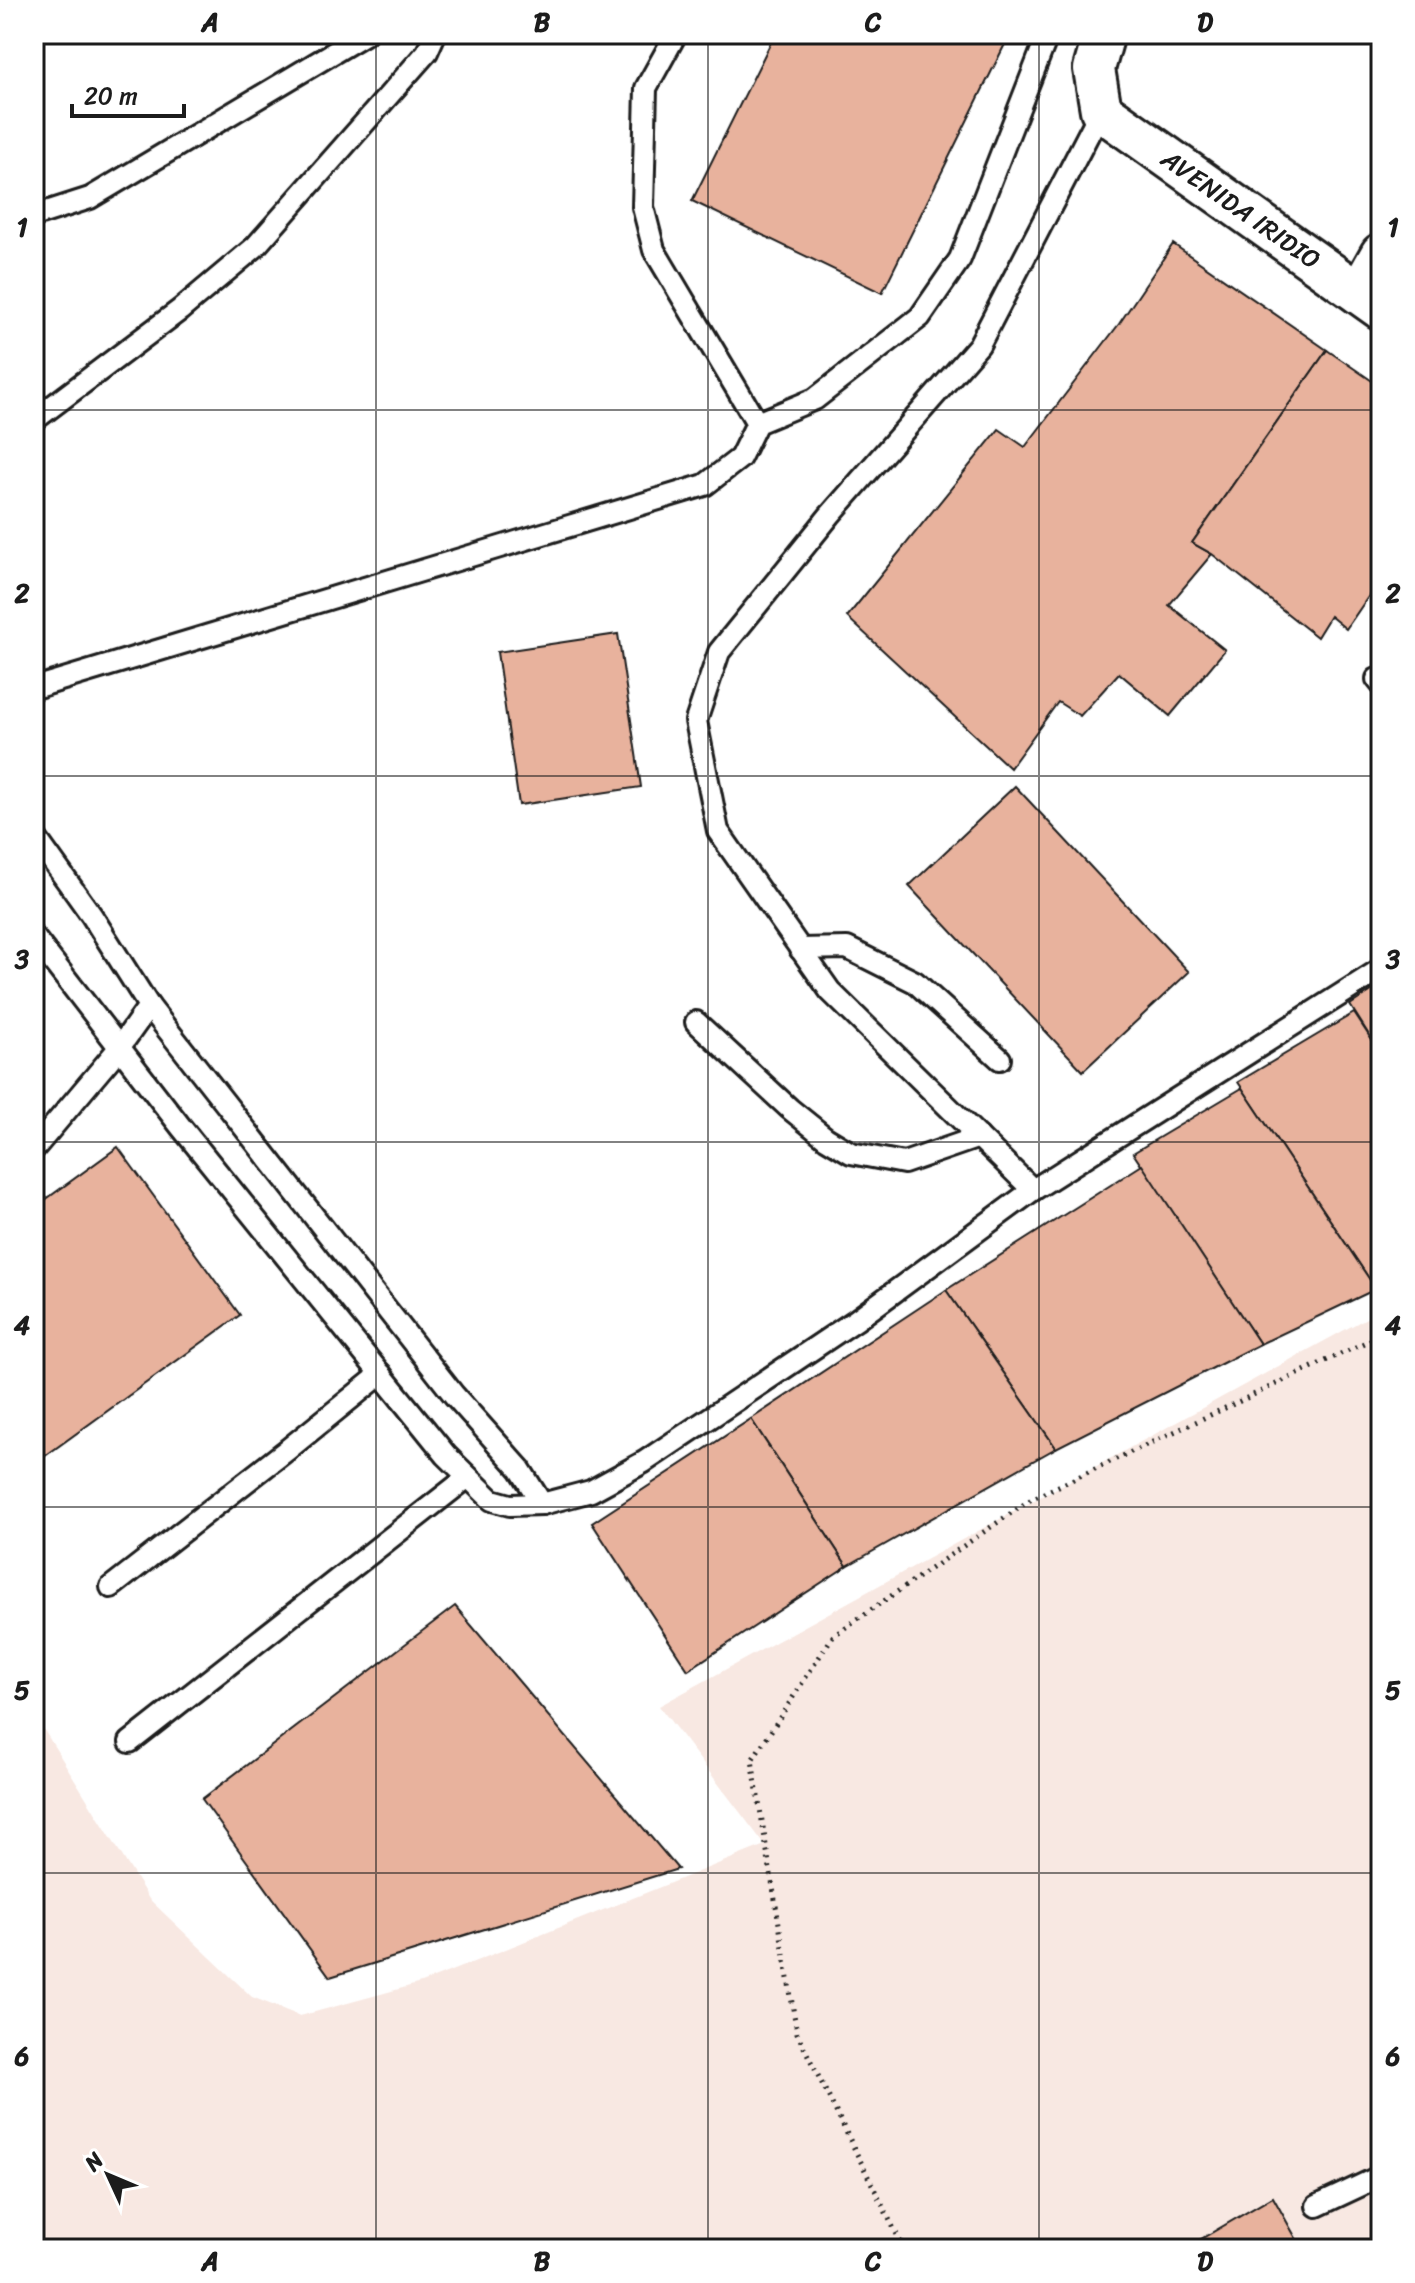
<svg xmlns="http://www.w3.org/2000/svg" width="1415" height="2283" font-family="Sriracha,sans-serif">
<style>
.built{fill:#f8e8e2}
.building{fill:#e8b29d;stroke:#1c1c1c;stroke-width:2}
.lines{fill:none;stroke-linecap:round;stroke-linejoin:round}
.lane-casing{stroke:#1c1c1c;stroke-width:26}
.street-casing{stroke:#1c1c1c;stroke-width:46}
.path{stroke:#1c1c1c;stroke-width:5;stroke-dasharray:2 6;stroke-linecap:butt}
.lane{stroke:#fff;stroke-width:20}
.street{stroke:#fff;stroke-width:40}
.grid{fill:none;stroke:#1c1c1c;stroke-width:2;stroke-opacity:0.55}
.labels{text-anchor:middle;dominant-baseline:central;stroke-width:6;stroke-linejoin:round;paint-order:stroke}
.street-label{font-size:26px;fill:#1c1c1c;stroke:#fff}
.neatline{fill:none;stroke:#1c1c1c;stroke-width:3}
.grid-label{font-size:26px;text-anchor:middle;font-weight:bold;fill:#1c1c1c}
</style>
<rect width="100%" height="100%" fill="#fff"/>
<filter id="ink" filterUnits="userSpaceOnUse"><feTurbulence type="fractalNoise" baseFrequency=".0125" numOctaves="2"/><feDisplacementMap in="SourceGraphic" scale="16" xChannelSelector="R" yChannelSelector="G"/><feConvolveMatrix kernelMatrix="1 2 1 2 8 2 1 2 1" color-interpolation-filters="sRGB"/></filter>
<g filter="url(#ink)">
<!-- built -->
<path class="built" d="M1381,1310v939h-1347v-535l115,185 103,98 48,19 121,-33 344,-138 -106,-139z"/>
<!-- building -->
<g class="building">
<path d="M775,34h235l-128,259 -190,-92z"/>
<path d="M1173,244l154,106 -135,193 20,11 -43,51 56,45 -55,66 -51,-43 -39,43 -22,-14 -48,66 -163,-151 152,-188 26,18 94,-123z"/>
<path d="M1327,350l54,37v146l-4,5 4,2v38l-35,51 -16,-13 -13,21 -105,-83 -20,-11z"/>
<path d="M618,634l23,153 -122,18 -22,-153z"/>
<path d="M1015,786l174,186 -106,99 -174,-185z"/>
<path d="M1381,985v69l-31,-49z"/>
<path d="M1354,1013l27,41v232l-5,3 -138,-207z"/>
<path d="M1242,1088l134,201 -116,55 -127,-191z"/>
<path d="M118,1147l122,168 -206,149v-256z"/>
<path d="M1142,1165l118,179 -204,104 -110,-158z"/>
<path d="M946,1290l110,158 -209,118 -96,-147z"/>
<path d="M751,1419l96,147 -159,104 -96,-147z"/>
<path d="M455,1606l223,263 -348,108 -128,-178z"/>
<path d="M1273,2197l29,52h-111l-2,-3z"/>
</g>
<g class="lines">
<defs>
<g id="lane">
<path d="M676,34l-30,54 -3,119 11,43 103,173"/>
<path d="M34,216l56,-18 275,-164"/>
<path d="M34,420l146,-110 75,-63 172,-195 8,-18"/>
<path d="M1377,679l4,5"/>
<path d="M34,688l671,-203 35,-27 17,-35 58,-24 105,-82 40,-58 88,-225"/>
<path d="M34,835l58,81 57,90 305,389 66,74 22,35"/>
<path d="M34,937l147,190 265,328 46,45 18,5 32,-1 49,-13 53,-29 212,-142 177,-130 348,-221"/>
<path d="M800,949l47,-1 68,34 85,77"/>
<path d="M696,1022l94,87 36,29 25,15 53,10 75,-26"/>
<path d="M34,1149l85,-101 30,-42"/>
<path d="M1033,1190l-203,-199 -112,-160 -22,-110 23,-69 111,-137 149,-170 122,-235"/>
<path d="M111,1587l176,-137 94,-76"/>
<path d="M130,1742l338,-265"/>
<path d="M1317,2206l64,-30"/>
</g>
<g id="street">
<path d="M1104,34l-10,35 7,41 280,199"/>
<path d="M1359,293l22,-39"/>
</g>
</defs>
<!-- lane casing -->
<use href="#lane" class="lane-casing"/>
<!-- street casing -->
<use href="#street" class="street-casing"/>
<!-- path -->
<path class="path" d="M904,2249l-107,-216 -45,-273 81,-124 200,-138 348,-163"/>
<!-- lane -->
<use href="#lane" class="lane"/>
<!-- street -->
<use href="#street" class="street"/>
</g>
</g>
<!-- grid -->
<path class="grid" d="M376,34v2215M708,34v2215M1039,34v2215M34,410h1347M34,776h1347M34,1142h1347M34,1507h1347M34,1873h1347"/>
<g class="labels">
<!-- street labels -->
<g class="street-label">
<text transform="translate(1241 209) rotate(35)">AVENIDA IRIDIO</text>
</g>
</g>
<!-- margin -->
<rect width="1415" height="2283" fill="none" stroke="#fff" stroke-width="88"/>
<!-- north arrow -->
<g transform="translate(108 2175) rotate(314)" stroke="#ffffff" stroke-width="6" paint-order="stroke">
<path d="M0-6L14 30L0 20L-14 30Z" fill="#1c1c1c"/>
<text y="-12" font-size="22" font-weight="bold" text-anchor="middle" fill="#1c1c1c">N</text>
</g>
<!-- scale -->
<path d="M72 104v12h112v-12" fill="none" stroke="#1c1c1c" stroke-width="4"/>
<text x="84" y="104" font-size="24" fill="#1c1c1c" stroke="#ffffff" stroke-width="6" paint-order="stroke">20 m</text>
<rect x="44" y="44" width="1327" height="2195" class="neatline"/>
<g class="grid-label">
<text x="210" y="31">A</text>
<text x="542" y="31">B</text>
<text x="873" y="31">C</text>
<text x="1205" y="31">D</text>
<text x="22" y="236">1</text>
<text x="1393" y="236">1</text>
<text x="22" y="602">2</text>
<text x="1393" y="602">2</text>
<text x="22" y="968">3</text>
<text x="1393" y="968">3</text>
<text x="22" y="1334">4</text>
<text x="1393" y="1334">4</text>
<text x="22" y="1699">5</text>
<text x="1393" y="1699">5</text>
<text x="22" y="2065">6</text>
<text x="1393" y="2065">6</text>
<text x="210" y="2270">A</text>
<text x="542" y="2270">B</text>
<text x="873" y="2270">C</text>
<text x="1205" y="2270">D</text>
</g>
</svg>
